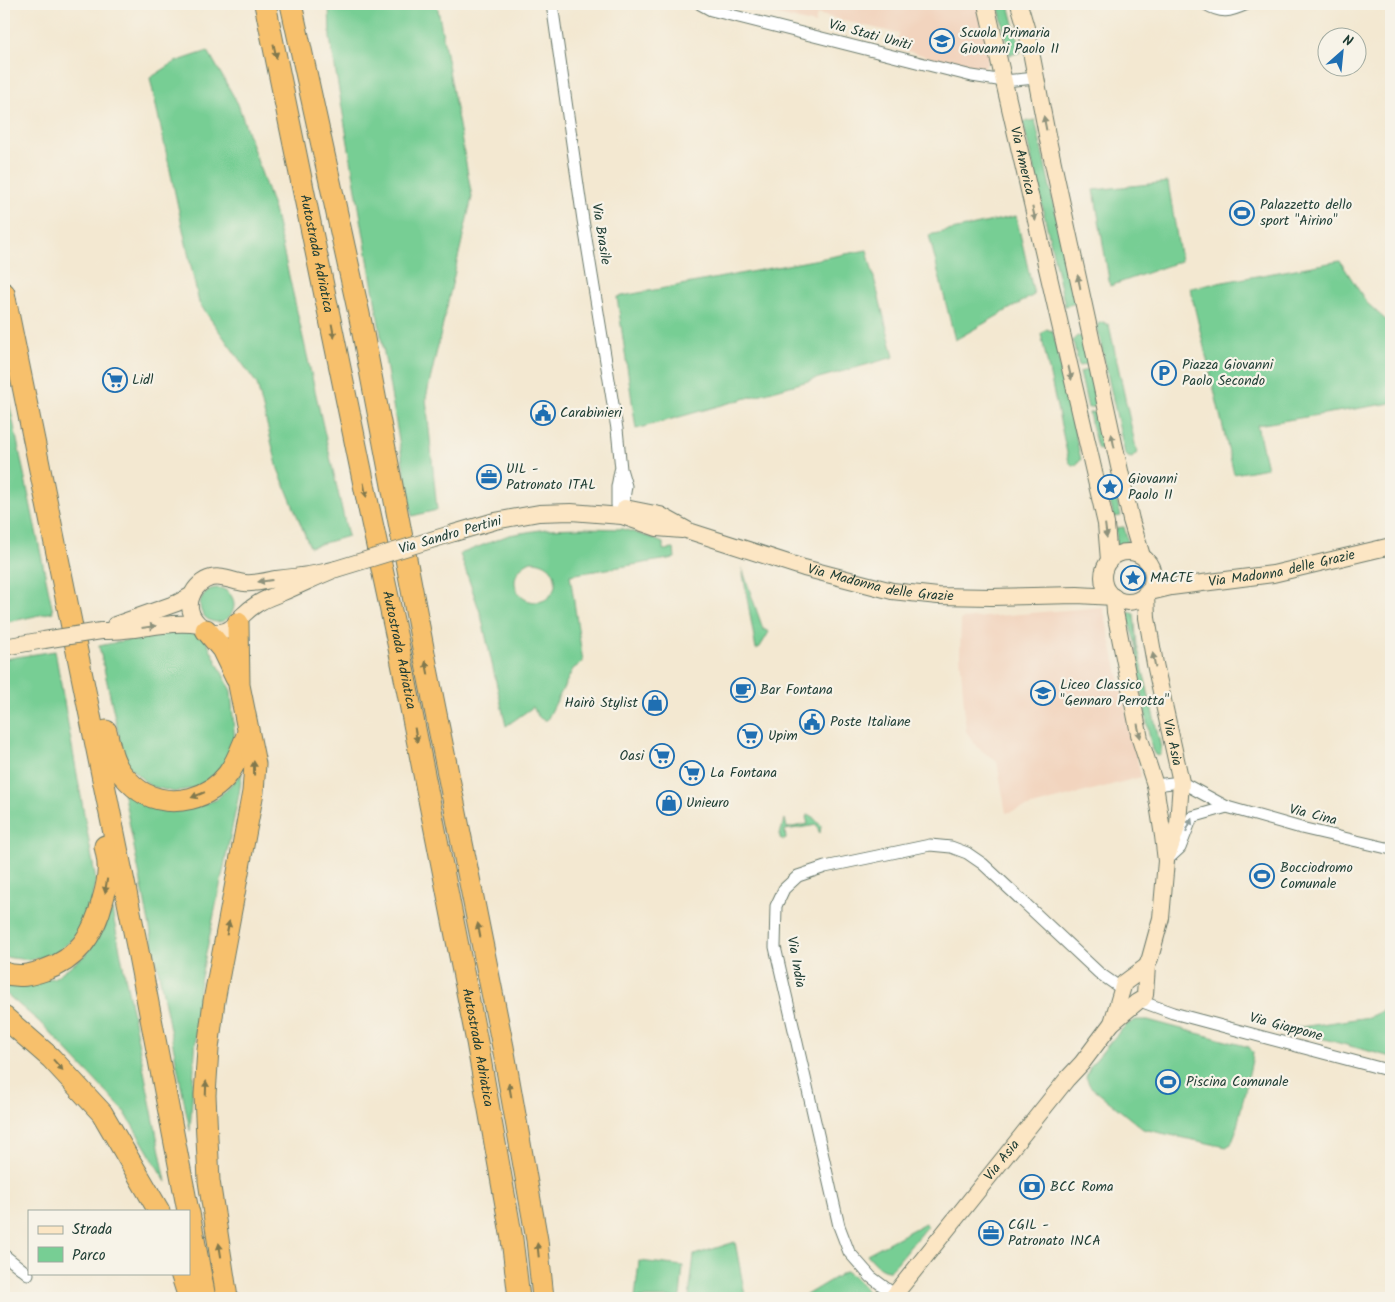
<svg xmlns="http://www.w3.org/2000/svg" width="1395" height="1302" font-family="Kalam,sans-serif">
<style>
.built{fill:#f2d4be}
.green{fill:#77ce94;stroke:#4b8664;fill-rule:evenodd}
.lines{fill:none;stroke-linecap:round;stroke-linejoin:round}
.street-casing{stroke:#69796b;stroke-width:13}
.secondary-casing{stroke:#69796b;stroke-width:18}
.highway-casing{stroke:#69796b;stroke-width:23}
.street{stroke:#fff;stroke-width:11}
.secondary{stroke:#fce6c4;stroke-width:16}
.highway{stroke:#f7c06c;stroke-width:21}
.secondary-bridge-casing{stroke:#69796b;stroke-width:18;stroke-linecap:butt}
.secondary-bridge{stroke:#fce6c4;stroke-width:16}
.oneway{fill:#80784d}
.oneway2{fill:#8e927c}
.oneway3{fill:#8f9e9a}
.labels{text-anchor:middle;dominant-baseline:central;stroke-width:4.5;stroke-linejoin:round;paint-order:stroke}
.poi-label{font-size:14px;fill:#1f3d34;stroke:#f7f3e8;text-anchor:start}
.street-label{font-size:14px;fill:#1f3d34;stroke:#f7f3e8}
</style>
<rect width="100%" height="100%" fill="#f7f3e8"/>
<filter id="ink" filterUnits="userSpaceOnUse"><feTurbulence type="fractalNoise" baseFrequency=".02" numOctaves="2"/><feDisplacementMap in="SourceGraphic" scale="10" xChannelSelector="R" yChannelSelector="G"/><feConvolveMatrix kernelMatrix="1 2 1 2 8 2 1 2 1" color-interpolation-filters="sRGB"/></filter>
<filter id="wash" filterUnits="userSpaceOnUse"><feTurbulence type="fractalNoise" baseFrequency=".0096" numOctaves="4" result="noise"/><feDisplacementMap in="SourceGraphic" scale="20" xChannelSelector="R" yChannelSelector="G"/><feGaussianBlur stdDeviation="1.12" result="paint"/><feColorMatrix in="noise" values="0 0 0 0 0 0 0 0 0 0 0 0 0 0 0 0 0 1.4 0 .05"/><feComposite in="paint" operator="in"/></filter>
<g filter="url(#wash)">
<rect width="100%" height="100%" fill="#f3e8d1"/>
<!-- built -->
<g class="built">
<path d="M769,4h210l11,48 -4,13 -7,5 -83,-22 3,-14 -82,-20 -2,10 -49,-12z"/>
<path d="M1103,607l38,170 -135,36 -9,-51 -20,-15 -11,-16 -6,-77 1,-35z"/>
</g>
<!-- green -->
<g class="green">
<path d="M329,4h108l35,193 -46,201 11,112 -25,6 -82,-478z"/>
<path d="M998,4h11l12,48 -11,3z"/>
<path d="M208,51l30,53 36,106 74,326 -38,11 -32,-78 -21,-85 -58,-81 -49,-225 25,-16z"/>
<path d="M1035,120l41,183 -11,3 -42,-184z"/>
<path d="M1168,182l13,79 -71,25 -16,-96z"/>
<path d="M1016,216l18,79 -79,45 -26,-105z"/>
<path d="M867,250l27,107 -258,72 -19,-132z"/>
<path d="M1340,261l27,42 22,20h2v80l-134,22 10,43 -33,6 -44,-186z"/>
<path d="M1103,322l6,3 28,128 -5,5 -4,-1 -3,-3 -28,-128 2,-3z"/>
<path d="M1047,329l6,3 28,128 -5,5h-4l-3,-3 -28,-128 3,-3z"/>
<path d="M1077,336l5,1 1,2 6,25 -10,2 -6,-25 1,-2z"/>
<path d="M1090,369l8,37 -10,2 -8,-36z"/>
<path d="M4,378l49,234 -49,11z"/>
<path d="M1099,411l8,33 -5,5h-4l-1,-2 -8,-34z"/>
<path d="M1107,490l4,2 3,-2 7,26 -7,1z"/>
<path d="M1124,527l5,19 -12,3 -1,-21z"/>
<path d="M584,528l39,1 26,8 14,6v7l11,-1 1,9 -105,17 13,87 -10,7 -26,51c-9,0 -10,-6 -14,-13l-27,19 -25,-111 -21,-61 49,-19 37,-6zM531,561c37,0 28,48 -1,40 -5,-1 -10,-5 -12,-9 -8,-13 1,-26 13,-31z"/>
<path d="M742,568l21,61 6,3 -9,15 -4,2z"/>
<circle cx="217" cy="605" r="17"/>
<path d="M1130,612l4,2 3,31 24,103v5l-2,3 -4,-1 -3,-5 -12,-65 -4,-39 -9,-31z"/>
<path d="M173,630l19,1 13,7 26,53 4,52 -5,18 -31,26 -25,5 -24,-6 -22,-20 -7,-21 -22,-99z"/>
<path d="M55,651l41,230 -7,37 -18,23 -18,14 -24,5 -25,-3v-298z"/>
<path d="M242,773l-3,21 -40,193 -9,144 -67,-340 31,16 33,1 29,-8z"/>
<path d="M808,815h3l10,11 -1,7 -1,-1 -2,-7 -32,5 1,9 -2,1 -4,-2v-4l5,-15 2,9 21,-4 -2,-7z"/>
<path d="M112,910l54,272 -42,-71 -81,-86 -39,-33v-13l9,4 41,-5 32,-23z"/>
<path d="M1390,1007l1,1v49l-104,-28 82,-12z"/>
<path d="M1136,1020h12l101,27 4,6 -1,7 -16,71 -5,13 -5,3 -83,-18 -53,-43 -4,-9 4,-10 22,-27 14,-15z"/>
<path d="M925,1223l2,3 -36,44c-11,1 -17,-8 -24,-16z"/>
<path d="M735,1242l10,53 3,3h-59l5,-43z"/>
<path d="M639,1261l44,5 -3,32h-45z"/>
<path d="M846,1271c8,7 22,16 22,27h-67z"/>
</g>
</g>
<g filter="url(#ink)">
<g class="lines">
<defs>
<g id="street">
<path d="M552,4l31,216 34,209 4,40 5,17 -3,19"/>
<path d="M700,4l11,6 261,66 32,5 32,-3"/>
<path d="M1205,4c17,10 24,8 42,0"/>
<path d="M617,505v-18l3,-16"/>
<path d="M1155,785l26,-3 46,25 74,21 90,21"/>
<path d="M1167,860l13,-12 12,-31 35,-10"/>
<path d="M1140,1001l33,12 218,58"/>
<path d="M4,1255l24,19"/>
<path d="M895,1295l-24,-18 -22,-25 -10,-26 -64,-279 1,-41 8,-17 14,-13 27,-9 105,-22 21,2 16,6 16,11 116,109 23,16"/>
</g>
<g id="secondary">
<path id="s1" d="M986,4l120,520 3,36"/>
<path d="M1019,4l8,27 21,109 72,331 11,49 11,36"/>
<path id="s2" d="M625,508l35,7 29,16 115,37 88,23 46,5 53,1 86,-2 37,2"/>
<path d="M454,533l41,-12 44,-8 32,-1 51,4 35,12 25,2"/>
<circle cx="1128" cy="577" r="25"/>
<path d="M331,571c-17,7 -33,15 -50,22 -7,3 -17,6 -24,11 -5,3 -11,8 -15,12 -5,6 -8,12 -17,15 -20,6 -42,-15 -33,-36 3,-8 11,-15 19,-17 11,-3 23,4 34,5 10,1 21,-2 30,-4 20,-2 41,-4 61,-10"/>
<path id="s3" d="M1146,593l1,25 8,46 26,118 -3,42 -10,30"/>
<path id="s4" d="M1146,593l25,-6 102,-13 118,-28"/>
<path d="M115,625l62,-22 15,-8"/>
<path d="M101,631c7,0 15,0 23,-1 26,-2 49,-9 75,-5"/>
<path d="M4,647l40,-7"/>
<path d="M1112,1023l12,-40 23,-17"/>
<path id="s5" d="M892,1298l175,-219 15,-16 30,-40 25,-21 5,-3 3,-4 2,-29 3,-8 11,-40 5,-57 -3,-25 -8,-51 -15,-46 -25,-127 -1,-15"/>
</g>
<g id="highway">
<path id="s6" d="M265,4l103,500 31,144 78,394 35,197 7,59"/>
<path d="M291,4l70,319 67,351 75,373 34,193 6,58"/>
<path d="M4,293l135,663 49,255"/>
<path d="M206,630l16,19 14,29"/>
<path d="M106,731c4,15 6,31 16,43 6,7 15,16 23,20 29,14 64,5 83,-20 9,-12 14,-27 20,-41"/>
<path d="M4,973c15,5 27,2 41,-3 34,-11 50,-38 58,-71 3,-10 6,-23 5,-34 0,-6 -2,-13 -3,-19"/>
<path d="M4,1017l47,41 51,55 57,98"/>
<path d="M189,1213l16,85"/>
<path d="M181,1273l8,25"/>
<path d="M227,1298l-18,-117 -4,-86 3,-46 6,-48 39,-209 2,-28 -16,-79 -1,-62"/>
</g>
</defs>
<!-- street casing -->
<use href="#street" class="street-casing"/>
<!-- secondary casing -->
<use href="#secondary" class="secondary-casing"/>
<!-- highway casing -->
<use href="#highway" class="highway-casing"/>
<!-- street -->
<use href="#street" class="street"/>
<!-- secondary -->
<use href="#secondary" class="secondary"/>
<!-- highway -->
<use href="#highway" class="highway"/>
<defs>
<g id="secondary-bridge">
<path d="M336,569l118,-36"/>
<path d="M44,640l57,-9"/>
</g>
</defs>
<!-- secondary-bridge casing -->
<use href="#secondary-bridge" class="secondary-bridge-casing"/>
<!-- secondary-bridge -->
<use href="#secondary-bridge" class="secondary-bridge"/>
</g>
<!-- one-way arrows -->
<defs><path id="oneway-solid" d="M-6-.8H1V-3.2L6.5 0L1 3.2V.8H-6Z" transform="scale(1.25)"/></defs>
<g class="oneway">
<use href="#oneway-solid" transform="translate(275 51) rotate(78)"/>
<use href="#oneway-solid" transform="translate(333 331) rotate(79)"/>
<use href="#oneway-solid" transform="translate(365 490) rotate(79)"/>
<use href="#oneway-solid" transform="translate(427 668) rotate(-101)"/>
<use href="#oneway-solid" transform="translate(416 735) rotate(79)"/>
<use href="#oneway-solid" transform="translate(254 768) rotate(-91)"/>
<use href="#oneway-solid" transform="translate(198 795) rotate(158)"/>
<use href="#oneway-solid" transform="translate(106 886) rotate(99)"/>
<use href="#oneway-solid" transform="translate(228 928) rotate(-79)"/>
<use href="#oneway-solid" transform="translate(479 930) rotate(-101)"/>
<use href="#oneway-solid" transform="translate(58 1065) rotate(48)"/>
<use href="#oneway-solid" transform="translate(206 1088) rotate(-88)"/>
<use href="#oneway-solid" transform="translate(510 1090) rotate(-100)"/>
<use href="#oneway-solid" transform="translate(220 1250) rotate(-99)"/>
<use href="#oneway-solid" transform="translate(538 1250) rotate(-96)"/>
</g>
<g class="oneway2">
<use href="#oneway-solid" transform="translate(1045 123) rotate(-101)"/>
<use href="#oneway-solid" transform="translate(1034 214) rotate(77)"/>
<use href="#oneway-solid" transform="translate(1079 282) rotate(-102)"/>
<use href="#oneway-solid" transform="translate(1070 373) rotate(77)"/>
<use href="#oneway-solid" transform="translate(1113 441) rotate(-102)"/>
<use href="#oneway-solid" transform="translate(1106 531) rotate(83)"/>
<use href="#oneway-solid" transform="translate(265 581) rotate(173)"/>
<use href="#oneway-solid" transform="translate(149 627) rotate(-8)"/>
<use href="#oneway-solid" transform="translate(1154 660) rotate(-101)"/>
<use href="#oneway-solid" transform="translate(1139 731) rotate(78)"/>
</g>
<use class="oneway3" href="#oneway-solid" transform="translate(1189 825) rotate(-67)"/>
</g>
<!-- icons -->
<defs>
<symbol id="school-ring" viewBox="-11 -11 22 22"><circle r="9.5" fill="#f7f3e8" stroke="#1f6fb2" stroke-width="1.5"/><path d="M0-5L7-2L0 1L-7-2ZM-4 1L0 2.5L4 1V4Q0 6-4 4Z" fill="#1f6fb2"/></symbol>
<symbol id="stadium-ring" viewBox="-11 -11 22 22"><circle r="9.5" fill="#f7f3e8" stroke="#1f6fb2" stroke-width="1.5"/><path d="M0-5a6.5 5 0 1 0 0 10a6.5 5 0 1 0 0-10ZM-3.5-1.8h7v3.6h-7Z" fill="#1f6fb2"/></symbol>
<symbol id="parking-ring" viewBox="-11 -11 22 22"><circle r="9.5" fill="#f7f3e8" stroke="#1f6fb2" stroke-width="1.5"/><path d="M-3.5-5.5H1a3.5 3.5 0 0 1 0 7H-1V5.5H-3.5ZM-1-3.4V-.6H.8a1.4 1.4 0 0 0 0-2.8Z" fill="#1f6fb2"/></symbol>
<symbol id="supermarket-ring" viewBox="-11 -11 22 22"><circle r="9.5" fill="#f7f3e8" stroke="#1f6fb2" stroke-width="1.5"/><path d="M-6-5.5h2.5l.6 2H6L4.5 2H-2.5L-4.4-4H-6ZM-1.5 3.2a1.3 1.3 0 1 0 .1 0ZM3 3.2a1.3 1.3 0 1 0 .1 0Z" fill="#1f6fb2"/></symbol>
<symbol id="civic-ring" viewBox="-11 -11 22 22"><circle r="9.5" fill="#f7f3e8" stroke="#1f6fb2" stroke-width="1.5"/><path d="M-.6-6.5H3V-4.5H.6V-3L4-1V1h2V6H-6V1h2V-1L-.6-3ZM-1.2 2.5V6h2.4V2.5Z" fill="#1f6fb2"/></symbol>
<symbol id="office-ring" viewBox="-11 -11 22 22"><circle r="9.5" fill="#f7f3e8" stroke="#1f6fb2" stroke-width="1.5"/><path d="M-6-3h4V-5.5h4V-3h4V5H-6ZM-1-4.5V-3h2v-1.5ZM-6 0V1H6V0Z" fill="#1f6fb2"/></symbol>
<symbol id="sight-ring" viewBox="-11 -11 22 22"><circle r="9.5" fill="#f7f3e8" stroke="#1f6fb2" stroke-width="1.5"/><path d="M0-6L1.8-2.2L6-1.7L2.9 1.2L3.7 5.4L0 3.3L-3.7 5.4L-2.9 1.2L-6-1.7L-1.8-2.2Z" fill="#1f6fb2"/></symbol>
<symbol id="cafe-ring" viewBox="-11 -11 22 22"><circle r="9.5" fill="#f7f3e8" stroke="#1f6fb2" stroke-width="1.5"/><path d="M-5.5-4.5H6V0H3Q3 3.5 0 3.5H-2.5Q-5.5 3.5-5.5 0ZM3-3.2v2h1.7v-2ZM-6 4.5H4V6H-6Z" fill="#1f6fb2"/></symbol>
<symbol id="university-ring" viewBox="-11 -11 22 22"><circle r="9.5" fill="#f7f3e8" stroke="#1f6fb2" stroke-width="1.5"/><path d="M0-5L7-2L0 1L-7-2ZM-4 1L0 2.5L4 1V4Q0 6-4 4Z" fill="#1f6fb2"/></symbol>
<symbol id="shop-ring" viewBox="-11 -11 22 22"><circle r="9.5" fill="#f7f3e8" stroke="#1f6fb2" stroke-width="1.5"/><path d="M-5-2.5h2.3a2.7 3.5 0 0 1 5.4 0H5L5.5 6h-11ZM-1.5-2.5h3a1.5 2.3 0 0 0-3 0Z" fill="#1f6fb2"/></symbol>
<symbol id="bank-ring" viewBox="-11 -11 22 22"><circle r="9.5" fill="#f7f3e8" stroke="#1f6fb2" stroke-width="1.5"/><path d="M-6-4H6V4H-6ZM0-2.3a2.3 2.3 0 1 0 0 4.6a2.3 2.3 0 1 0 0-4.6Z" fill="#1f6fb2"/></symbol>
</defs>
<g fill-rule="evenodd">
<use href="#school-ring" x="928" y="27" width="28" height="28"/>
<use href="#stadium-ring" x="1228" y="199" width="28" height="28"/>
<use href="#parking-ring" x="1150" y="359" width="28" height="28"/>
<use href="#supermarket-ring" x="101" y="366" width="28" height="28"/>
<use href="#civic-ring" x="529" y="399" width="28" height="28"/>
<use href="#office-ring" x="475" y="463" width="28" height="28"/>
<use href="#sight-ring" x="1096" y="473" width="28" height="28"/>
<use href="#sight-ring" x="1119" y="564" width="28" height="28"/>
<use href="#cafe-ring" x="729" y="676" width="28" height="28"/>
<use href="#university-ring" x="1029" y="679" width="28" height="28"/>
<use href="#shop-ring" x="641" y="689" width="28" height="28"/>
<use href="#civic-ring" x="798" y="708" width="28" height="28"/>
<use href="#supermarket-ring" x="736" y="722" width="28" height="28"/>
<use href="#supermarket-ring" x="648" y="742" width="28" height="28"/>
<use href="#supermarket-ring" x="678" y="759" width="28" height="28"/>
<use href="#shop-ring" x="655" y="789" width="28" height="28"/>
<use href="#stadium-ring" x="1248" y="862" width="28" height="28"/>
<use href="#stadium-ring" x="1154" y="1068" width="28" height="28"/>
<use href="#bank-ring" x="1018" y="1173" width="28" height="28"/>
<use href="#office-ring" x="977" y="1219" width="28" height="28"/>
</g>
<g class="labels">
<!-- poi labels -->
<g class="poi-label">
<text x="960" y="33">Scuola Primaria<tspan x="960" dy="16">Giovanni Paolo II</tspan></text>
<text x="1260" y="205">Palazzetto dello<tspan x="1260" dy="16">sport "Airino"</tspan></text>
<text x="1182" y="365">Piazza Giovanni<tspan x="1182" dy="16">Paolo Secondo</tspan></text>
<text x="132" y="380">Lidl</text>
<text x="560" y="413">Carabinieri</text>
<text x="506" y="469">UIL -<tspan x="506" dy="16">Patronato ITAL</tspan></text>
<text x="1128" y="479">Giovanni<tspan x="1128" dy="16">Paolo II</tspan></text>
<text x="1150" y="578">MACTE</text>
<text x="1060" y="685">Liceo Classico<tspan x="1060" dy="16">"Gennaro Perrotta"</tspan></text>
<text x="760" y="690">Bar Fontana</text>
<text x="638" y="703" text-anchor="end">Hairò Stylist</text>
<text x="830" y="722">Poste Italiane</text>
<text x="768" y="736">Upim</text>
<text x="644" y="756" text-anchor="end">Oasi</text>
<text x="710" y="773">La Fontana</text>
<text x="686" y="803">Unieuro</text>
<text x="1280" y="868">Bocciodromo<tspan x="1280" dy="16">Comunale</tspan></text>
<text x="1186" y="1082">Piscina Comunale</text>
<text x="1050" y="1187">BCC Roma</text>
<text x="1008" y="1225">CGIL -<tspan x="1008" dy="16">Patronato INCA</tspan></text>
</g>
<!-- street labels -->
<g class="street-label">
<text transform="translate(870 35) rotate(15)">Via Stati Uniti</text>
<text stroke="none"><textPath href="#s1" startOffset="161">Via America</textPath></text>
<text transform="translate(601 234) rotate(81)">Via Brasile</text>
<text stroke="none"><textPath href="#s6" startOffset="255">Autostrada Adriatica</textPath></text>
<text transform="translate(450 535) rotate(-16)">Via Sandro Pertini</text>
<text stroke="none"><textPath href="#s4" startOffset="138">Via Madonna delle Grazie</textPath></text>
<text stroke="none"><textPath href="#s2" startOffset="268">Via Madonna delle Grazie</textPath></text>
<text stroke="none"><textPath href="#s6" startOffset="660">Autostrada Adriatica</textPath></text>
<text stroke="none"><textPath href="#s3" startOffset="152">Via Asia</textPath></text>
<text transform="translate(1313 815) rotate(14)">Via Cina</text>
<text transform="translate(796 962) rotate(80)">Via India</text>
<text transform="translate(1286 1027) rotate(15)">Via Giappone</text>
<text stroke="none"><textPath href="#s6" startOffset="1065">Autostrada Adriatica</textPath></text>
<text stroke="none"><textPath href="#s5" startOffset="176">Via Asia</textPath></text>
</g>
</g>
<!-- margin -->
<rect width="1395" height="1302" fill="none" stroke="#f7f3e8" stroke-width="20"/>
<!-- legend -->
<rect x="28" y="1210" width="162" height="65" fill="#f7f3e8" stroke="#a1aaa0"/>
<rect x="38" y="1226" width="25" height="8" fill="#fce6c4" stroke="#a1aaa0"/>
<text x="72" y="1234" font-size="15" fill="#1f3d34">Strada</text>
<rect x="38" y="1247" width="25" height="15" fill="#77ce94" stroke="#a1aaa0"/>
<text x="72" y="1260" font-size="15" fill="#1f3d34">Parco</text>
<!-- north arrow -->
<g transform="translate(1342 52) rotate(27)"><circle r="24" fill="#f7f3e8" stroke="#a1aaa0"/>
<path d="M0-4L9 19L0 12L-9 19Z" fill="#1f6fb2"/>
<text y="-8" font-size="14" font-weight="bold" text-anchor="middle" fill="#1f3d34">N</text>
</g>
</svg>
